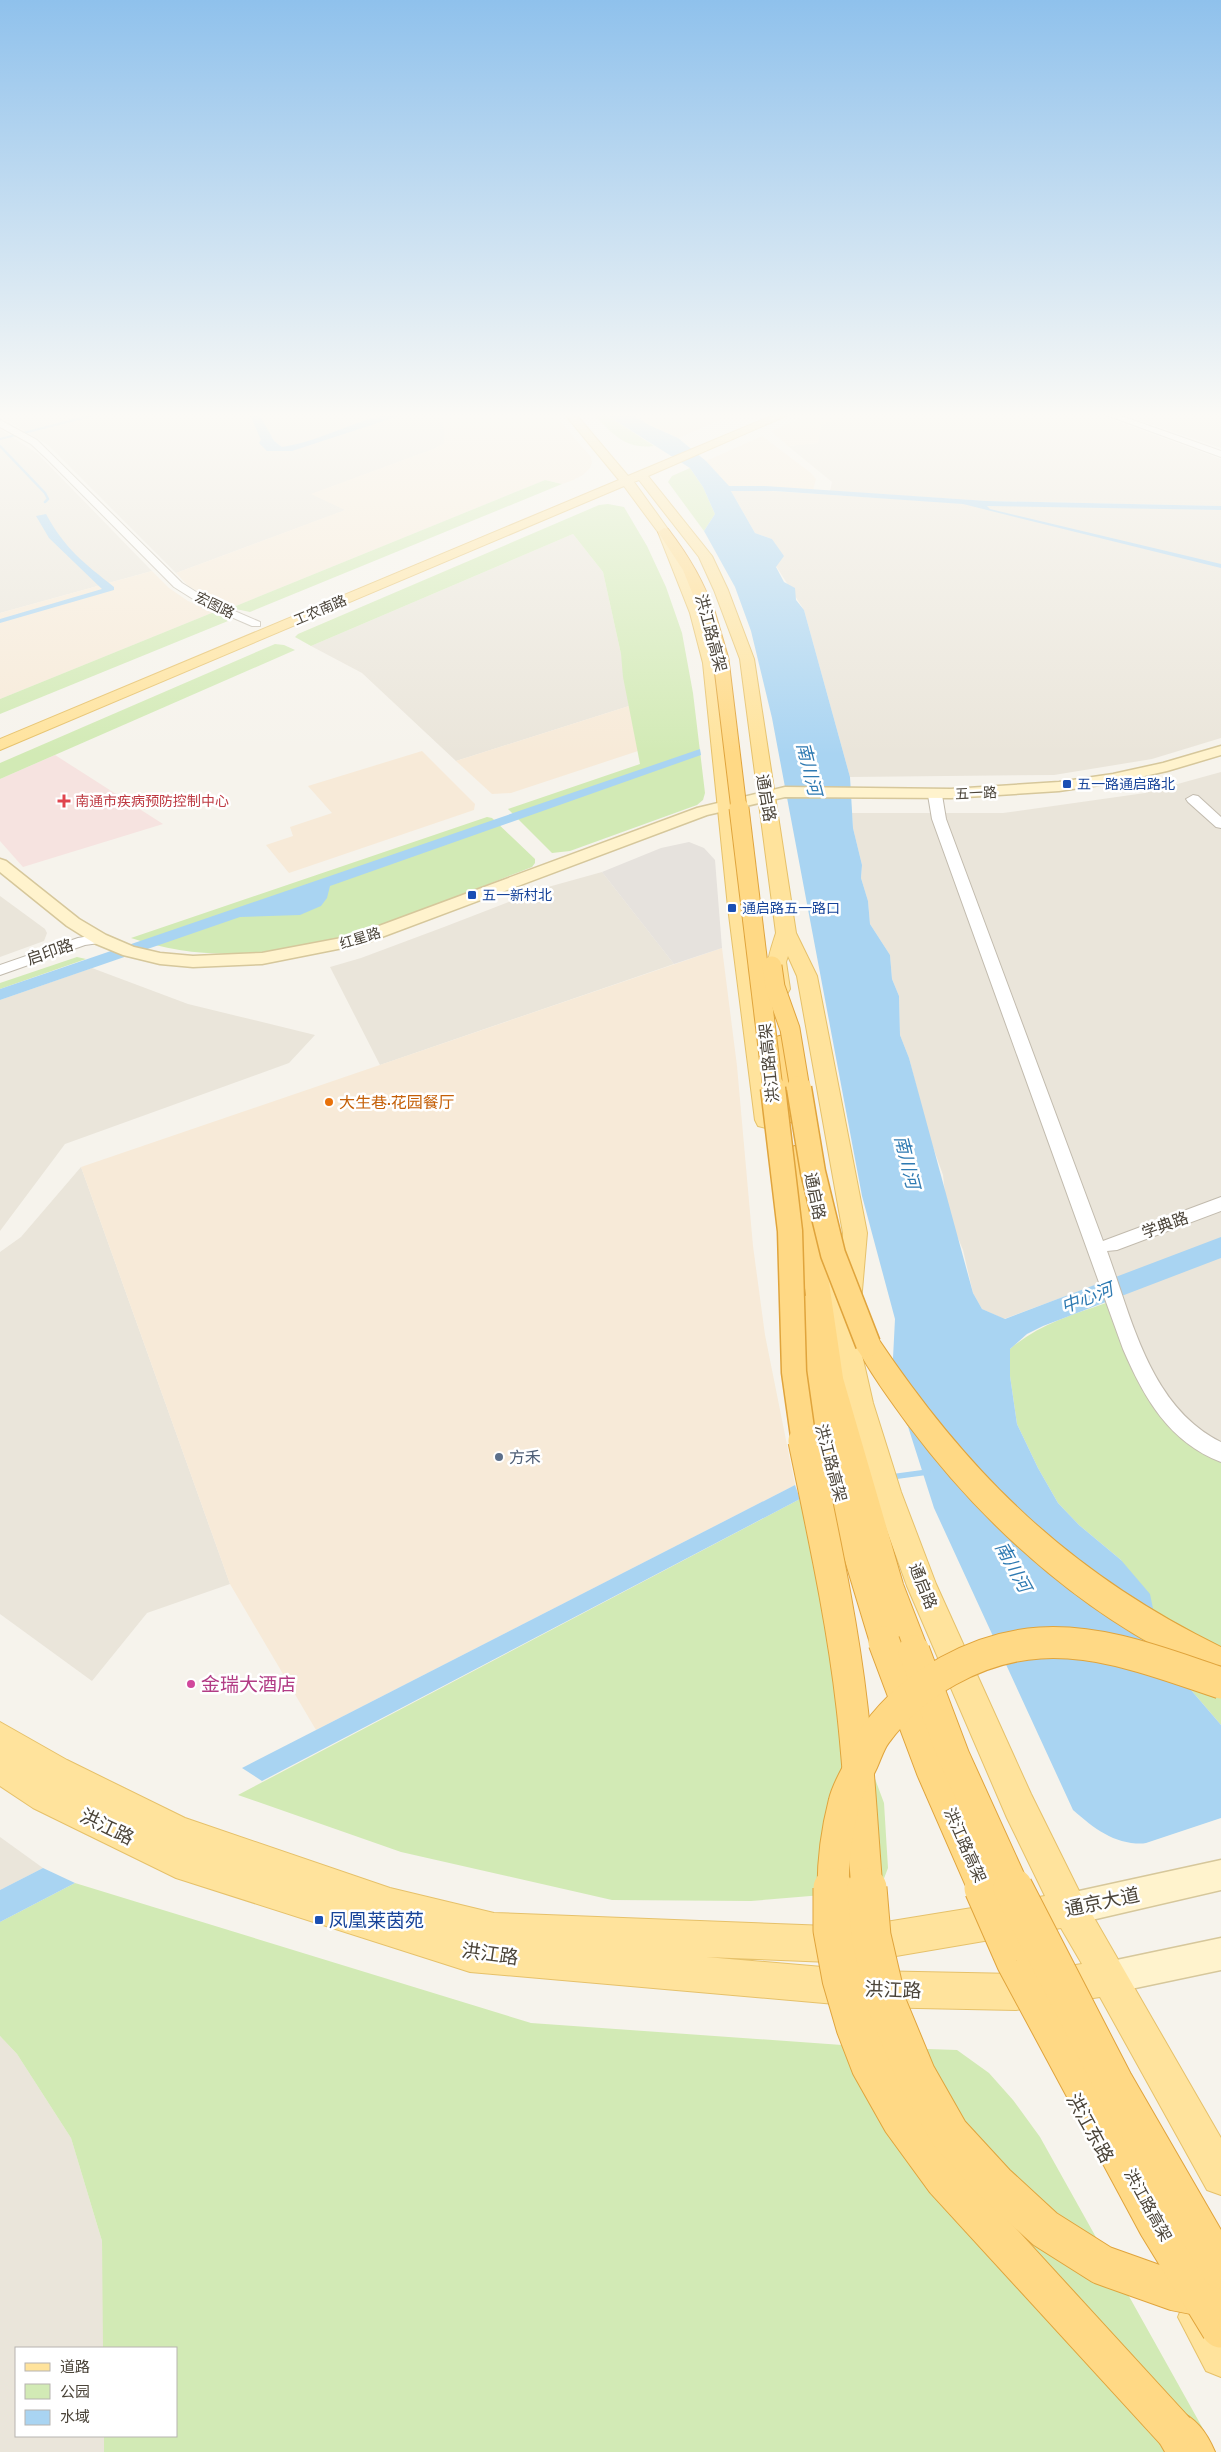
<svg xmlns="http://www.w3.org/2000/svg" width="1221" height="2452" font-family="Cabin,'Noto Sans SC',sans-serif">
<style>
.residential{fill:#eae5da}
.commercial{fill:#f7ead8}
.industrial{fill:#e6e2dd}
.medical{fill:#f6e3e0}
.green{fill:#d2eab5}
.water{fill:#a9d4f2}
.pier{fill:#f6f3ec}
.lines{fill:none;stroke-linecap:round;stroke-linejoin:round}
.stream-far1{stroke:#a9d4f2;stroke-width:2.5}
.stream{stroke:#a9d4f2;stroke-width:5.5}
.tertiary-casing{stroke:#c2bbae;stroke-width:2}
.secondary-casing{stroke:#d6c79b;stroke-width:3}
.primary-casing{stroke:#e6c16a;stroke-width:2}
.trunk-casing{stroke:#e0a43c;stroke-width:2}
.tertiary{fill:#fff;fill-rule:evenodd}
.secondary{fill:#fff3cd;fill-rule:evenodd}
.primary{fill:#ffe39c;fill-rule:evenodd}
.trunk{fill:#ffd985;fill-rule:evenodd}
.trunk-bridge-far4-casing{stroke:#e0a43c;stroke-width:17;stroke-linecap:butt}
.trunk-bridge-far3-casing{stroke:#e0a43c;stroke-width:21;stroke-linecap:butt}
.trunk-bridge-far2-casing{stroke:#e0a43c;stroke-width:27;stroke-linecap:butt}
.trunk-bridge-far1-casing{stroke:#e0a43c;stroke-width:33;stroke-linecap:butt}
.trunk-bridge-casing{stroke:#e0a43c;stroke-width:41;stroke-linecap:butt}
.trunk-bridge-far4{stroke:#ffd985;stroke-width:15}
.trunk-bridge-far3{stroke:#ffd985;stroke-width:19}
.trunk-bridge-far2{stroke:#ffd985;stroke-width:24}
.trunk-bridge-far1{stroke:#ffd985;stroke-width:31}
.trunk-bridge{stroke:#ffd985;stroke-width:39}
.transit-dot{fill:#1a4fb4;stroke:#fff;stroke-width:2}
.health-dot{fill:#e0444e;stroke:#fff;stroke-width:2}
.food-dot{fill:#e8710a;stroke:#fff;stroke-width:2}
.service-dot{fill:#5c6f8a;stroke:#fff;stroke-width:2}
.hotel-dot{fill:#d1479c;stroke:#fff;stroke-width:2}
.labels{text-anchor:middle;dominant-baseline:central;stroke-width:5;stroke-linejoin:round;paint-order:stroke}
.far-street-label{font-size:14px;fill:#4b4439;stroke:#fff}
.far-transit-label{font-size:14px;fill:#164399;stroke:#fff;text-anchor:start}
.far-health-label{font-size:14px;fill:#be3a42;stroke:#fff;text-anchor:start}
.street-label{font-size:16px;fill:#4b4439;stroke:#fff}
.food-label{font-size:16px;fill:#c56008;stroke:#fff;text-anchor:start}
.service-label{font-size:16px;fill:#4e5e75;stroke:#fff;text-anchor:start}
.water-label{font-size:18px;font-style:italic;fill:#2e7ab2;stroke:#fff}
.near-hotel-label{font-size:19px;fill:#b23c85;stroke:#fff;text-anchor:start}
.near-street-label{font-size:19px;fill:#4b4439;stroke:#fff}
.near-transit-label{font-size:19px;fill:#164399;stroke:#fff;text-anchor:start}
</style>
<rect width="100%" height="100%" fill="#f6f3ec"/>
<!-- residential -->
<g class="residential">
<path d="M0,412h435l9,15 1,9v7l-9,5 -124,46 34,16 -170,63 -128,-128 -48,-29z"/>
<path d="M851,412h240l130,47v47l-234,-5 -157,-10 2,-9 -44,-36 30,-3 3,-18z"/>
<path d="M1115,412h106v36z"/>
<path d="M0,429l38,25 114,117 -152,42z"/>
<path d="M740,489l247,16 234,5v228l-69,21 -98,16 -204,2 -46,-167 -28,-44 -4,-27 -17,-6 -24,-42z"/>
<path d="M573,534l30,38 18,82 8,52 -173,55 -94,-88 -51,-27z"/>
<path d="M1221,772v684l-91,-95 -32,-77 -94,35 -22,-10 -9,-16 -10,-43 -16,-38 -4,-37 -14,-39 -20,-78 -9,-23 -1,-39 -7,-17 -2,-24 -20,-31 -2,-23 -7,-23 1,-13 -9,-37 -1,-15h151l142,-20z"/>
<path d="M602,872l72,92 -294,101 -50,-98 31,-9 83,-31 104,-40z"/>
<path d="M0,896l45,33 2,4 -3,8 -44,16z"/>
<path d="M92,968l96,36 127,31 -26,28 -224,81 -65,87v-231z"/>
<path d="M81,1167l149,417 -83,29 -55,68 -92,-67v-362l21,-15z"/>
<path d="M0,1837l43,31 -43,22z"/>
<path d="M0,2036l17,18 54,84 31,103 4,107h-90v88h89v16h-105z"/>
</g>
<!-- commercial -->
<g class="commercial">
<path d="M435,412l119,2 37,43 1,6 -2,5 -7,7 -12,6 -9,3 -17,-4 -314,128 -43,-22 -12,-13 169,-63 -34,-16 125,-46 8,-5v-16z"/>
<path d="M676,412h63l-61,26 -40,-19z"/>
<path d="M816,412h35l-30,13 -3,18 -30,3 -17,-15z"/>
<path d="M762,436l49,37 5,6 -3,11 -85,-4 -22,-25z"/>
<path d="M152,571l17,17 19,13 26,11 -214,87v-86z"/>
<path d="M629,706l9,45 -127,42 -19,1 -36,-33z"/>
<path d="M422,751l53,53 -1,6 -185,63 -23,-28 27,-9 -3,-9 42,-14 -24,-27z"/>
<path d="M722,948l15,118 16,180 12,89 30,150 -479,245 -86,-146 -149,-417z"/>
</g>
<!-- industrial -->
<path class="industrial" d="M689,842l15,6 11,12 7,88 -48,16 -72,-92 59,-24z"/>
<!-- medical -->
<path class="medical" d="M55,755l108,69 -140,43 -23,-26v-62z"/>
<!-- green -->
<g class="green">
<path d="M592,412h10l52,34c-29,4 -44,-14 -62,-34z"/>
<path d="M690,468l13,19 12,27 -11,17 -36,-49 4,-6z"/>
<path d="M545,480l17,4 -312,128 -19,-4z"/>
<path d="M608,504l16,3 23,39 19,41 16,46 11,60 12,100 -2,7 -6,5 -127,46 -18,2 -44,-44 132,-45 -17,-87 -2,-23 -18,-82 -30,-38 -262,112 -16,-9 3,-3 301,-129z"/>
<path d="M214,612l14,9 -228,93v-15z"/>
<path d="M275,644l9,1 11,5 -295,129v-16z"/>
<path d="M487,817l5,1 43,41v4l-3,4c-128,49 -263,118 -401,71z"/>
<path d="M77,957l9,2 -86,30v-6z"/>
<path d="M1106,1303l24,58 91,95v269l-42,-49 -58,-116 -42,-35 -21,-22 -20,-35 -21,-44 -7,-48v-27c28,-24 61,-34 96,-46z"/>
<path d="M800,1499l22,107 36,127 26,70 4,65 -5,13 -12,10 -120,10 -139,-1 -211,-48 -163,-57z"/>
<path d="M75,1883l456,140 339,24 87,3 32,23 24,27 27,37 176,315h-1112v-16h72v-88h-73l-1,-107 -31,-103 -54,-84 -17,-18v-114z"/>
</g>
<!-- water -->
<g class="water">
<path d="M100,412h80l-73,1 -107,27v-2z"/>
<path d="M249,412h9l16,29 8,6c44,-6 84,-35 129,-35l-119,39h-25l-8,-8 2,-3z"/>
<path d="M602,412h26l21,13 29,13 28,23 23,25h36l222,15 234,5v4l-234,-4 3,3 231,55v4l-258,-64 -189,-13h-43l24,42 17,6 12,17 -8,11 8,15 11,6 1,12 8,10 46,167 3,51 9,37 -1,13 7,23 2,23 20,31 2,24 7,17 1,39 9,23 64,235 9,16 23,10 216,-82v21l-178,68 -16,8 -17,15v27l7,48 21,44 20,35 21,22 42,35 29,34 6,29 23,53 42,49v253l-70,-135c-33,4 -54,-12 -78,-33l-139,-302 -38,-119 -3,-31 2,-39 -33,-123 -90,-478 -21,-87 -16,-44 -31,-56 11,-17 -12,-27 -13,-19z"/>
<path d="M46,514c19,35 38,49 68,73v3l-114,33v-4l102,-30 -53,-51 -13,-22z"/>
<path d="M700,749l1,6 -371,131 -3,12 -6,8 -21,9 -60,2 -240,83v-11z"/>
<path d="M795,1485l5,14 -538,282 -20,-13z"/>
<path d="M43,1868l32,15 -75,39v-32z"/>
</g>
<!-- pier -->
<path class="pier" d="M1221,1818v163l-71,-135h-13z"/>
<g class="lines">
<!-- stream-far1 -->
<path class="stream-far1" d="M0,446l45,47 3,6 -3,3"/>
<!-- stream -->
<path class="stream" d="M891,1477l37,-5"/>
<defs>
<g id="tertiary">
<path d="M1098,412h12l111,39v6z"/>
<path d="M0,420l37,20 145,143 27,17 51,22v4h-8l-51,-22 -27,-17 -127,-128 -16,-15 -31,-17z"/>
<path d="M935,791l7,4 4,24 157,422 118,-44v14l-104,39 -10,1c25,68 43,156 114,191v20c-52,-20 -77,-64 -98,-113l-191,-530 -4,-24z"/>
<path d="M1193,795l5,1 23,21v11l-5,-1 -28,-25 -2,-3z"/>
<path d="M101,934l5,2 3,3 -3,3 -21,3 -85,30v-10l78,-27z"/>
</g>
<g id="secondary">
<path d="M1221,746v9l-54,16 -54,12 -54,8 -108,7 -166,-1 -78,18 -344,129 -101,20 -69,3 -33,-3 -37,-9 -29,-12 -27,-17 -67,-54v-13l6,2 73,58 27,16 28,12 26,6 33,3 69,-3 90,-17 345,-128 88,-21 166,2 108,-7 54,-8 50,-11z"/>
<path d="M1221,1860v30l-151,35 -11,-5 -5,-11 5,-11 11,-5z"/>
<path d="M1221,1938v32l-114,24 -11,-5 -5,-11 5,-11 11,-5z"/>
</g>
<g id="primary">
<path d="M563,412h11l54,64 153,-64h14l-147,64 64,80 16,34 26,69 42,274 21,43 50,257 -6,69 -3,7 -6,2 21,92 28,89 35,92 95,210 51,103 139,241v57l-14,-5 -107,-193 -84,13 -147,-3 -399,-35 -294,-94 -143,-70 -33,-22v-64l67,38 118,58 205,70 104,25 361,14 190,-31 -38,-78 -100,-232 -34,-94 -26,-89 -29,-137 3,-7 9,-3 9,3 1,3 3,-29 -46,-257 -9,-20 -2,6 4,27 -3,5 -7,1 -7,-1c-12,-20 -3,-42 3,-61l-36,-274 -26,-69 -15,-33 -60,-77 -5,2 36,50 34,81 13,50 29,244 31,213 -3,6 -8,2 -8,-2 -3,-6 -27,-213 -25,-244 -13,-50 -32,-81 -34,-46 -624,264v-11l619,-259zM1061,1928l21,36 -66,10 -147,-3 -163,-14 149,6z"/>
<path d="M1199,2296l15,6 7,13v62l-15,-6 -28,-54 6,-15z"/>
</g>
<g id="trunk">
<path d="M664,528l4,1c20,26 36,52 46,83l-2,3 -5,1 -7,-4 -17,-42 -25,-38z"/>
<path d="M783,1035l7,2 3,5 12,73 -3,6 -8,2 -8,-2 -3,-6 -10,-73 3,-5z"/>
<path d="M799,1145l8,2 3,6 33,225 60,206 26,67 -4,11 -11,4 -11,-4 -6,-15 -2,6 -11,4 -11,-4 -40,-132 -25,-96 -21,-121 4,-7 9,-3 6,2 -18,-143 3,-6z"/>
<path d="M868,1333l9,4c93,139 193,236 344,310v31c-124,-51 -232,-145 -312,-252 -19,-26 -39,-53 -54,-82l4,-7z"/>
<path d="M1175,2409c21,9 31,22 40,43h-50l-12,-21 7,-15z"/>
</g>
</defs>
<!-- tertiary casing -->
<use href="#tertiary" class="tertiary-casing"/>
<!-- secondary casing -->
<use href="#secondary" class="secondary-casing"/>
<!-- primary casing -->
<use href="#primary" class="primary-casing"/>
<!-- trunk casing -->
<use href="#trunk" class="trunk-casing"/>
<!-- tertiary -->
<use href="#tertiary" class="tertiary"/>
<!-- secondary -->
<use href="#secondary" class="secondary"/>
<!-- primary -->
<use href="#primary" class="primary"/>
<!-- trunk -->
<use href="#trunk" class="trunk"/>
<defs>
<path id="trunk-bridge-far4" d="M707,612l14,48 18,149"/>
<g id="trunk-bridge-far3">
<path d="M739,808l34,281"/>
<path d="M772,966l3,21 15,42 10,60"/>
</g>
<g id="trunk-bridge-far2">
<path d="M773,1088l17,143 4,141 10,71"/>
<path d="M799,1088l14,84 20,82 35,90"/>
</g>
<g id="trunk-bridge-far1">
<path d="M804,1441c18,88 38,177 48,266 7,60 10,121 15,182"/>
<path d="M884,1642l48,128 52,119"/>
<path d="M914,1651l40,106 60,132"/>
<path d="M833,1889c0,-29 4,-59 11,-86 3,-14 13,-29 19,-42 4,-9 7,-19 13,-27 37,-51 101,-87 164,-91 63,-4 123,21 181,40"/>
</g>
<g id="trunk-bridge">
<path d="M833,1888v42l9,49 14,48 15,39 31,55 43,59 230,251"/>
<path d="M867,1888l4,48 16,69 29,70 33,58 46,50 50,46 57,36 73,26 46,9"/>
<path d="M984,1888l32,73 142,264 63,103"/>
<path d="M1013,1888l100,194 108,187"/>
</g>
</defs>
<!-- trunk-bridge-far4 casing -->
<use href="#trunk-bridge-far4" class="trunk-bridge-far4-casing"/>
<!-- trunk-bridge-far3 casing -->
<use href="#trunk-bridge-far3" class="trunk-bridge-far3-casing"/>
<!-- trunk-bridge-far2 casing -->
<use href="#trunk-bridge-far2" class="trunk-bridge-far2-casing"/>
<!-- trunk-bridge-far1 casing -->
<use href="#trunk-bridge-far1" class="trunk-bridge-far1-casing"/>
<!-- trunk-bridge casing -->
<use href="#trunk-bridge" class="trunk-bridge-casing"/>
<!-- trunk-bridge-far4 -->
<use href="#trunk-bridge-far4" class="trunk-bridge-far4"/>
<!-- trunk-bridge-far3 -->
<use href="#trunk-bridge-far3" class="trunk-bridge-far3"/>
<!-- trunk-bridge-far2 -->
<use href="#trunk-bridge-far2" class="trunk-bridge-far2"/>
<!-- trunk-bridge-far1 -->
<use href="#trunk-bridge-far1" class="trunk-bridge-far1"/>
<!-- trunk-bridge -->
<use href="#trunk-bridge" class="trunk-bridge"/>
</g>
<!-- sky -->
<linearGradient id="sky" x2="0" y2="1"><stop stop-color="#8fc1ec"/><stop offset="0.55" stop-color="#fbfaf6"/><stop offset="1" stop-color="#fbfaf6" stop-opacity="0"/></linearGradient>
<rect width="1221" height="755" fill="url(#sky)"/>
<!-- markers -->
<g class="transit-dot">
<rect x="1062" y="779" width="10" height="10" rx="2.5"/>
<rect x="467" y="890" width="10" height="10" rx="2.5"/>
<rect x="727" y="903" width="10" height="10" rx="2.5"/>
<rect x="314" y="1915" width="10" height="10" rx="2.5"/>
</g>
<path class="health-dot" d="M61.5 793.5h5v5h5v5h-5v5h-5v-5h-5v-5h5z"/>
<circle class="food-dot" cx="329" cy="1102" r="5"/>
<circle class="service-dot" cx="499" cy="1457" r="5"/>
<circle class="hotel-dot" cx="191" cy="1684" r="5"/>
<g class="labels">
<!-- far-street labels -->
<g class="far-street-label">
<text transform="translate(215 605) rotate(26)">宏图路</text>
<text transform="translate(320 610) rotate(-23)">工农南路</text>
<text transform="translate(976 793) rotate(-3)">五一路</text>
<text transform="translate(360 938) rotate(-17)">红星路</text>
</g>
<!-- far-transit labels -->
<g class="far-transit-label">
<text x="1077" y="784">五一路通启路北</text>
<text x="482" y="895">五一新村北</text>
<text x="742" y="908">通启路五一路口</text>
</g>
<!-- far-health labels -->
<g class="far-health-label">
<text x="75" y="801">南通市疾病预防控制中心</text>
</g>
<!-- street labels -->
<g class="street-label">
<text transform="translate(711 633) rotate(75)">洪江路高架</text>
<text transform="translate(766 798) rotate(80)">通启路</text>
<text transform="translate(50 952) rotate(-19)">启印路</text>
<text transform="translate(769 1063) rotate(-96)">洪江路高架</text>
<text transform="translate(815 1196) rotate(78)">通启路</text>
<text transform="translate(1165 1225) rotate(-20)">学典路</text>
<text transform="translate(831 1463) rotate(75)">洪江路高架</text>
<text transform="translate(923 1586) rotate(68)">通启路</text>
<text transform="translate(965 1845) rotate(66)">洪江路高架</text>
<text transform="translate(1148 2205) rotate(61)">洪江路高架</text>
</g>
<!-- food labels -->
<g class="food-label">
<text x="339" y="1102">大生巷·花园餐厅</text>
</g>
<!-- service labels -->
<g class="service-label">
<text x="509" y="1457">方禾</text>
</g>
<!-- water labels -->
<g class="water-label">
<text transform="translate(809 769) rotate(76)">南川河</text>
<text transform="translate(907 1162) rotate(76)">南川河</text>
<text transform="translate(1087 1298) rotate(-21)">中心河</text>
<text transform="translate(1013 1567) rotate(61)">南川河</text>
</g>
<!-- near-hotel labels -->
<g class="near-hotel-label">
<text x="201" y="1684">金瑞大酒店</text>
</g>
<!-- near-street labels -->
<g class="near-street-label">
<text transform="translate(107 1827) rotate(26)">洪江路</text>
<text transform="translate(1102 1902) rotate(-12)">通京大道</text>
<text transform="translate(490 1954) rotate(8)">洪江路</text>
<text transform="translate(893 1990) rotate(2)">洪江路</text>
<text transform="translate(1090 2128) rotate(61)">洪江东路</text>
</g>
<!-- near-transit labels -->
<g class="near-transit-label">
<text x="329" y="1920">凤凰莱茵苑</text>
</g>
</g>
<!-- legend -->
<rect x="15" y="2347" width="162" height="90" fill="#ffffff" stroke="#b7b4b0"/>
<rect x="25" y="2363" width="25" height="8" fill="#ffe39c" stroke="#b7b4b0"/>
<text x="60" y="2372" font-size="15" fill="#4b4439">道路</text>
<rect x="25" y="2384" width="25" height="15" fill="#d2eab5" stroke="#b7b4b0"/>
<text x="60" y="2397" font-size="15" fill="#4b4439">公园</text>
<rect x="25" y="2410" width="25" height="15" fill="#a9d4f2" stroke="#b7b4b0"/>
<text x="60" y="2422" font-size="15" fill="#4b4439">水域</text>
</svg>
